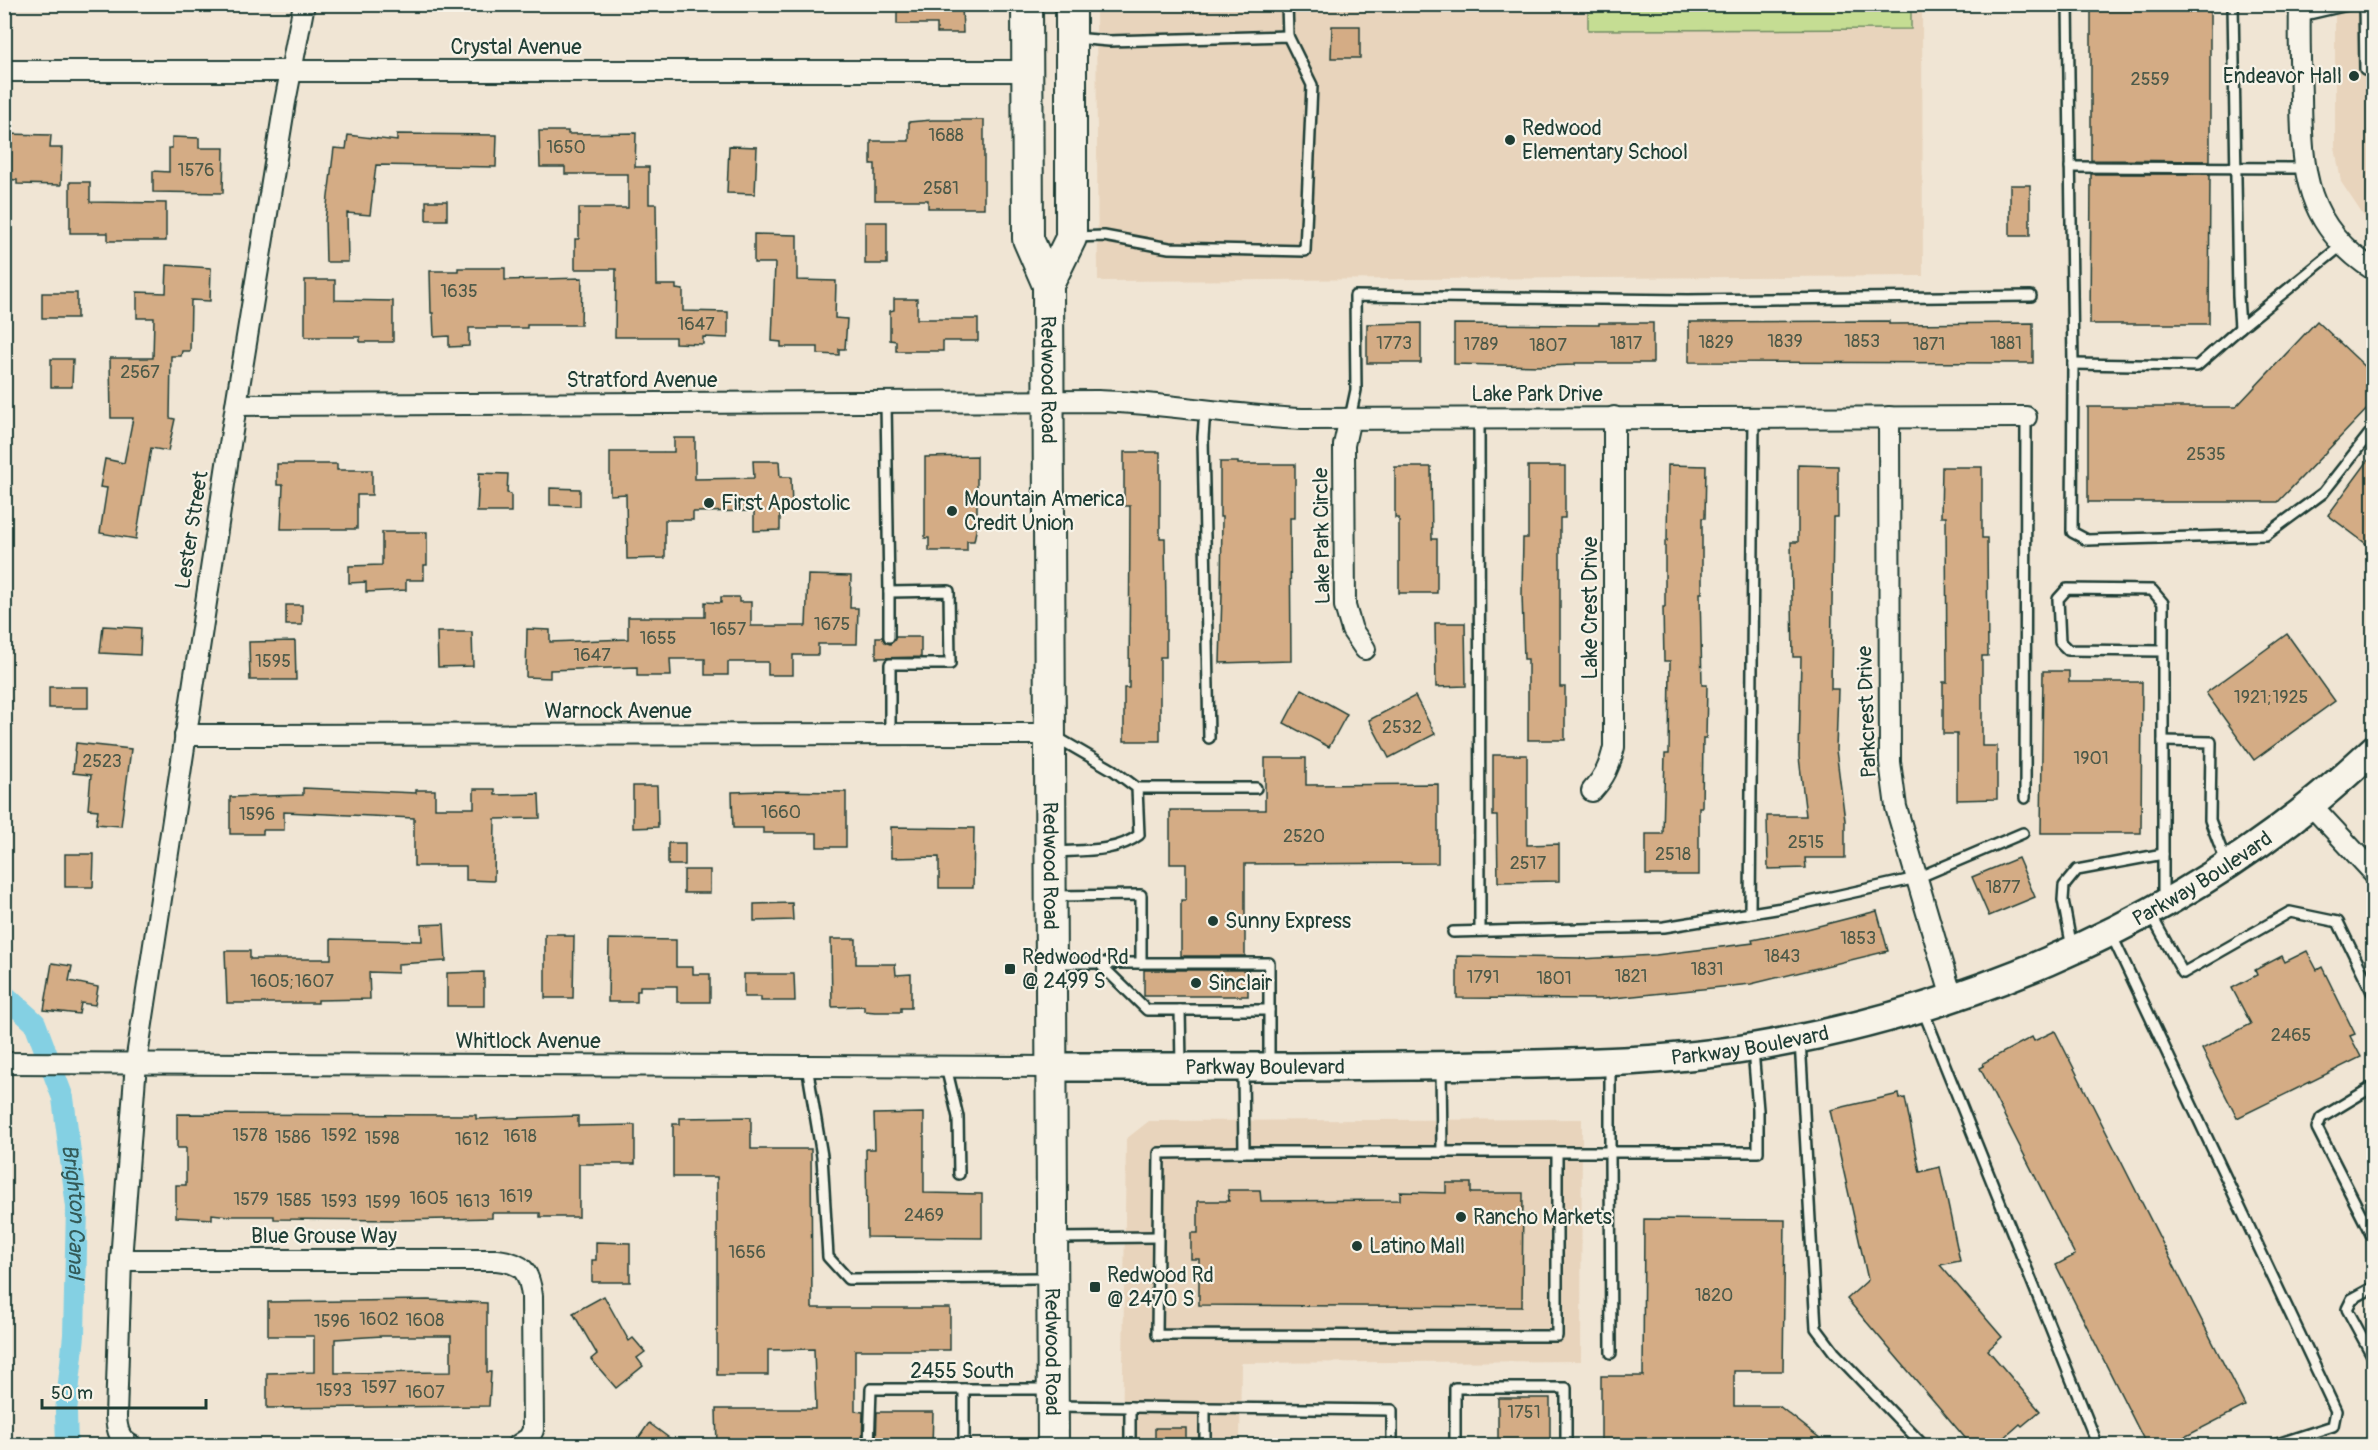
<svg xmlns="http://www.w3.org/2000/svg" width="2378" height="1450" font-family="Pangolin,sans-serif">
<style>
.built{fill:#e8d4bc}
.green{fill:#c5dd93;stroke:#728d64;stroke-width:1.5}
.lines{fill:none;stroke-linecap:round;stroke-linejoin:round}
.canal{stroke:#84d0e3;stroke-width:22}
.building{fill:#d4ac85;stroke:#1f3d34;stroke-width:1.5;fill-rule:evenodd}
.lane-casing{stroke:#1f3d34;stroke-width:14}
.street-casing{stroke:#1f3d34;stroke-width:24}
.secondary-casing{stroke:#1f3d34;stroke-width:32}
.primary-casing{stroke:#1f3d34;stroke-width:34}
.lane{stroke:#f7f3e8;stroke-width:9}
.street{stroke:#f7f3e8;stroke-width:20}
.secondary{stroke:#f7f3e8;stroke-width:27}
.primary{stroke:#f7f3e8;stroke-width:30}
.poi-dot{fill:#1f3d34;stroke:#f7f3e8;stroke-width:2}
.labels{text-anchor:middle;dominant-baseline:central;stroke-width:4.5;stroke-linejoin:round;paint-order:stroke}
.number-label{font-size:18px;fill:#4c5948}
.street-label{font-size:21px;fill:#1f3d34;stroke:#f7f3e8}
.poi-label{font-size:21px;fill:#1f3d34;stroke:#f7f3e8;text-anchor:start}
.water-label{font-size:22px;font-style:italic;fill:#335a57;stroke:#f7f3e8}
</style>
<rect width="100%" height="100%" fill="#f0e5d4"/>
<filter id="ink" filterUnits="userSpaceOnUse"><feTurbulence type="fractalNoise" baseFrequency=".0167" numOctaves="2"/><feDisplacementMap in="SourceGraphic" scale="12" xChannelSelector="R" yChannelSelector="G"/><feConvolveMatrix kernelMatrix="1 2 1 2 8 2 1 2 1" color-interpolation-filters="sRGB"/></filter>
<g filter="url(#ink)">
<!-- built -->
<g class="built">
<path d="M1096,5h826l1,271 -825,5z"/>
<path d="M2335,5h38v221l-4,-2 -28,-42 -6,-35z"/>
<path d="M1582,1119l-1,242 -340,2 -1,82 -118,1 4,-307 23,-18z"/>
</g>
<!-- green -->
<path class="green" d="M1588,5h323v24l-323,1z"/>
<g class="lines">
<!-- canal -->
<path class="canal" id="s1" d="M4,995l31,28 28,75 14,109 -3,128 -8,77 1,34"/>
</g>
<!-- building -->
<g class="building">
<path d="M897,4h65l1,29h-26v-9h-40z"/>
<path d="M2091,7l119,1v153l-119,-1z"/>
<path d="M1332,26h28v32h-29z"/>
<path d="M932,120h52v88h-56v-8h-53v-36h-4v-23h38v-19z"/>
<path d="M539,131h29v3l68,-1 -1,34h14v37h7l1,81h19v4l7,1v21l45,1v26l-25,-1v7l-28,-1v-6h-60l1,-68h-41v-30h4v-31h49v-34h-63v-7h-25z"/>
<path d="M4,134l47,1 -1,13h12l-1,37 -44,-1v-4l-13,-1z"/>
<path d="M397,134l100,1 -1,32 -120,-2 -6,50 -23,-2 1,49h-22l-1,-41 9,-73 12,1 2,-14 49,6z"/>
<path d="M172,137l27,1v10h25l-1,45 -70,-1v-21l16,1v-24h3z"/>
<path d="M729,146l28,1 -2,47 -28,-1z"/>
<path d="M2091,174h119l-1,150h-119z"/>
<path d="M70,182h20v20l76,1v38h-58v-8h-38z"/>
<rect x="2010" y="185" width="20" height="51"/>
<rect x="426" y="201" width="21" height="19"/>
<rect x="865" y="222" width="22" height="42"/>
<path d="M754,234l43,1v45l39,1 -1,37 12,1 -2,30h-6v6l-21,-1v-7h-37v-5l-9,-1 3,-78h-21z"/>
<path d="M167,265l44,3 -1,33 -19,-1 -1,51h-8l-1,5h-10l-1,62 5,1 -7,32 -17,-3 -15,91 -36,-6 7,-45 -7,-1 5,-28 19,4 9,-45h-22l-1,-60h43l1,-40h-17v-26l29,1z"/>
<path d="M458,268h47v12l77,-2 -1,47h-54v3h-58v18l-20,1v-11l-15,1 -1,-24h-2l-1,-42h28z"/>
<path d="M305,280h30v20l58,1v41h-33v-5h-55z"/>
<rect x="42" y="293" width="35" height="25"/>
<path d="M894,299h23v20h61v22h-35v10h-47v-10l-6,-1v-29l4,-1z"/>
<path d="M1889,321v3l144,-1v40l-344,-1v-40z"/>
<path d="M2317,321l56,53v29l-95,99h-190v-95h148z"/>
<path d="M1421,323v40h-54v-39z"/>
<path d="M1599,323h54v40h-78v2l-33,1 -88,-2v-40l145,1z"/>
<path d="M51,359h22l-1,28h-21z"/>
<path d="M674,438h21v41l59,-1 -1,-17h26l1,16h11l1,33h-12v20l-26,1v-20l-61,1v8h-28v38l-38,1 -1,-65 -16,1v-43h64z"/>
<path d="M1124,452h36v86h5l1,70v49h-6v84h-36v-53h5l1,-182h-6z"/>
<path d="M2373,454v95l-45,-34z"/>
<path d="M977,456v70l-3,15h-7v10h-38v-13h-4v-81z"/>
<path d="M1220,462h18v2h57v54h-5l1,143 -71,2 2,-70h-1l1,-76h-2z"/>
<path d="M277,464h60v6h35v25h-15v34h-76l2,-44h-6z"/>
<path d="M1668,465l38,1 -1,52h-3v75h-2l2,92h5l-1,53h-3l-1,69h-3v68h-53v-41h17l2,-80h4l1,-93h-6l-1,-54h2v-66h2z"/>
<path d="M1798,465l40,1v51h-5l-2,172h7l-2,61 9,70v38h-40l1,10 -38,1 -1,-53h39l-7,-59 2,-100h-8l-2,-115h7z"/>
<path d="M1528,466h37v52h-5v169h5v53h-37v-81h-4l-2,-65 1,-56h5z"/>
<path d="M1395,467h36l1,72h5v54h-38v-75h-4z"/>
<path d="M1942,467h40v71h5l1,118h-6v90h15v53l-40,1v-66h-14v-52h4l-1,-165h-5z"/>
<path d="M479,473l29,1 -1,19 4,1v18h-34z"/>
<path d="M550,488l30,1v17l-30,-1z"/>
<path d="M382,532h45v33h-3v15h-18v10l-40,2v-10l-17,1v-17l33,-1z"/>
<path d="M808,575l43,1 -1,32h8l-1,36h-39v11h-25v20h-25v-13h-40v13h-23v-16h-35l1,17h-34v-9l-87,3v8l-24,-1 1,-48 23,1v12l78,-3v-22h77v-15l16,1v-6h18v5h12v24h55z"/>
<rect x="286" y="605" width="16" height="20"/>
<path d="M1435,623h30l1,63 -30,1z"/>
<path d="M103,626l38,2 -1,27 -40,-2z"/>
<path d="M437,632h35l1,34 -35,1z"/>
<path d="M2287,634l48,67 -81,59 -48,-67z"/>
<path d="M876,637h6l3,5 5,2 6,-7h25v20l-45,1z"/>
<path d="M295,641l1,39h-46l-1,-38z"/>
<path d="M2043,671h26v11h73l-1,151h-100z"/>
<rect x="49" y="687" width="39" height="21"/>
<path d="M1302,689l45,25 -18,33 -45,-24z"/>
<path d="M1415,696l20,38 -46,24 -20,-38z"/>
<path d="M76,743l55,6 -10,77 -25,-2 2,-14 -10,-1 3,-34 -18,-2z"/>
<path d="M1493,755h34v90l32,-1v37l-61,1 -1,-66h-4z"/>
<path d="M1265,758h41v27l132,-1v79l-193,1v92h-64v-56h5v-36h-16v-54h95z"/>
<path d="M633,786h24l1,41 -25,1z"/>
<path d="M303,788l113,5v-3h19v18h39v-19h21v6l44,-1 1,24 -45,1 -1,62 -28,-1v-14h-52v-48l-130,-6v18h-21v4h-33v-37l73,-2z"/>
<path d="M763,791l83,1v55h-29v-14h-54v-5h-30l-1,-36z"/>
<path d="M891,827l83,1 -1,60h-34v-31l-48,1z"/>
<rect x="668" y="843" width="17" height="22"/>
<path d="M65,854h29l-1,33h-28z"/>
<path d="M2018,858l17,39 -46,19 -17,-39z"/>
<rect x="684" y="870" width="26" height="23"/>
<path d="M792,903l1,17 -39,1v-17z"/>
<path d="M1877,911l11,40 -137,33 -147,15 -147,-1v-42l123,2v1l76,-4 97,-12 -1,-3 51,-10z"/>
<path d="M444,924l2,37 -48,3v9l-29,-1 1,27 -52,1v3h-91l-2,-52h25v8h81v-20l91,2 -1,-16z"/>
<path d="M545,934h19v2h10l-1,62h-28z"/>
<path d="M609,939l67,1v27h17v7h17v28h-33v-16h-37v5h-3v11h-29z"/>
<path d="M831,939h25v25h39l1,11 15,-1v34h-10v4h-26l-11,-1v-5l-32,1z"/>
<path d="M2307,951l10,19 5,-3 33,67 -5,2 11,21 -124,61 -35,-69 49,-25 -19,-36 25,-13 -2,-5 27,-14 3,6z"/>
<path d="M52,963l20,3 -3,15 29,6 -3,18 -14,-2 -2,11 -35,-4z"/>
<rect x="1144" y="970" width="104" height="26"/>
<path d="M484,972v34h-37v-33z"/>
<path d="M744,974h50l1,27h-34v-4h-17z"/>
<path d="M2055,1031l190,375 -78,40h-20l-91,-181 19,-10 -95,-187 4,-2 -1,-3 49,-26 2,4z"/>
<path d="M1899,1094l1,5 5,-1 15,74 20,-5 20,94 -20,4 62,72 -14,13 52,61 -18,15 -2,-2 -25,22h-23l-125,-147 21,-19 -38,-170z"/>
<path d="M924,1113v80l58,1v44l-115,-1 -1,-88h9l-1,-35z"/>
<path d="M177,1114l299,1v4l102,-3v10l57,-1v39h-56v53h-39v-4h-48v5l-90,2 -128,-1v-3h-45l-17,-2v5l-36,-2v-32h10v-37h-9z"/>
<path d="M751,1117v32h60l1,159h138v42h-95v61l8,1 -1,34h-145l-1,-37h100l-2,-60 -46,1v25h-51v-198h-44v-53h7v-6z"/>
<path d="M1446,1183h25v10h52l-1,114 -323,-2v-46h-8v-26h7v-32h31l-1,-11h32l1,11 139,-1v-8l46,1z"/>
<path d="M1644,1219l141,1 -2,151h-49v35h45l51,40h-229v-70h42z"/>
<path d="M596,1242l34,1v39h-38v-22h4z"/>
<path d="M604,1296l25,45 4,-3 12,14 -8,6 6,8 -27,22 -25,-29 6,-5 -24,-41z"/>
<path d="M428,1300l59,3v69h4l-2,34 -222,2v-35l47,-1v-36h-46v-34zM382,1336h69v36l-116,1v-34z"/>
<rect x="1498" y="1398" width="52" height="48"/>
<path d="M877,1412h56l-1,34h-56z"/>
<path d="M649,1423l31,23h-47z"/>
<rect x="1155" y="1428" width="31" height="18"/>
</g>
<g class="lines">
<defs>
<g id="lane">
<path d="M1287,4l1,32"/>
<path d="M2068,4l5,360 -1,168 15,8 179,-5 57,-42 51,-65"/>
<path d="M2233,4l5,292 2,32"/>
<path d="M2364,4l1,66h9"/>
<path d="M2300,16l52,-12"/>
<path d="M2070,167l234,1"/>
<path d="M1074,237l30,-1 65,12 136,3 7,-166 -24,-49 -179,5 -35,-3"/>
<path d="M2073,364l124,2 43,-38 101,-82"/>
<path d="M886,403l3,189 60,-1 1,73h-60v70"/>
<path d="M1205,410l-2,27 6,301"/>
<path d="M1350,418l6,-28 -1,-94 333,4 343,-4"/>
<path d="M1479,418l1,513"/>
<path d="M889,592v45"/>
<path d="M2163,651l-95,-1 -8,-8 -2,-43 9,-10 85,1 11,13c0,98 0,197 0,295"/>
<path d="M2163,741l48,1 -1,78 16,42"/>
<path d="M1137,788h119"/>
<path d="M2025,798l1,-381"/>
<path d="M1053,852c29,-2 62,1 86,-17l-2,-47 -24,-18 -57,-33"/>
<path d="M1055,896l86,-1v68"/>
<path d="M1750,913l4,-496"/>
<path d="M2150,913l33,60 107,-61 48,10 36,74"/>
<path d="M1453,932l211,-5 118,-19 135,-30 106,-45"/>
<path d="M2111,934l225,477 -3,15 -62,20"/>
<path d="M2072,948l-9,-48 1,-14 13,-16 86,-16"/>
<path d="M1054,963h215v103"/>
<path d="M1099,963l48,47h122"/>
<path d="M1922,1008l176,438"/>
<path d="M1180,1010l1,55"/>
<path d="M1800,1040l16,288 18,24 90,94"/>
<path d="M807,1066l15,90 6,101 20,22 199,-1"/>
<path d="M946,1067l12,50 1,57"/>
<path d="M1441,1067l1,85"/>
<path d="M1243,1069l1,83h366v-88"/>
<path d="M2374,1086l-53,32 -4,10 57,112"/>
<path d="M1244,1152l-85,1 -2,182 400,1v-184"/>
<path d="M1056,1238l102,-1"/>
<path d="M2374,1287l-22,12 -5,10 27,50"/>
<path d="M1611,1353l-1,-201h148v-42l-5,-60"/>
<path d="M964,1389v57"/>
<path d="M1056,1406l149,2v38"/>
<path d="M1130,1407v39"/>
<path d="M1205,1408l187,2v36"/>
<path d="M869,1446l2,-57h179"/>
<path d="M1455,1446v-58h111v58"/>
</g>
<g id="street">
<path d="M2300,4c-1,31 0,62 1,93 1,74 4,129 73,173"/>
<path d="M4,71h1023"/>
<path d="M236,405l862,-4c68,2 136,15 204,18l724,-2"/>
<path d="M1889,417l1,345 6,45 56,191"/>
<path d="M1350,418l-6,27 1,161 7,24 13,19"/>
<path d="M185,735l865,-1"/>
<path d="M1592,791c12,-13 18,-25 22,-44v-330"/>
<path d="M2311,805l63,68"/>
<path d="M4,1063l1047,4"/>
<path d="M121,1260h376c26,3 32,11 35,36l1,134 -4,8 -12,8"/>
<path d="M132,1446c-13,-6 -15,-17 -16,-29l5,-157 15,-197 100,-658 49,-303 19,-98"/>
</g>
<g id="secondary">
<path id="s2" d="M1051,1067c144,0 287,1 430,-2 91,-2 183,-2 274,-18 200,-34 396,-114 555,-242 22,-17 43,-37 64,-56"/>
</g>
<g id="primary">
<path id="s3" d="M1027,4l1,235 20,46 5,1161"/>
<path d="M1048,285l23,-47v-234"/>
</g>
</defs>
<!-- lane casing -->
<use href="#lane" class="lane-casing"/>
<!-- street casing -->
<use href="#street" class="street-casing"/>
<!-- secondary casing -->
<use href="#secondary" class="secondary-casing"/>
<!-- primary casing -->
<use href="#primary" class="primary-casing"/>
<!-- lane -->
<use href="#lane" class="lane"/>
<!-- street -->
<use href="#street" class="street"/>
<!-- secondary -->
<use href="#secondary" class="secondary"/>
<!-- primary -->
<use href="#primary" class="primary"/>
</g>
</g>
<!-- markers -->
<g class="poi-dot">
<circle cx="2354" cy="76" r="6"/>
<circle cx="1510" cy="140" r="6"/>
<circle cx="709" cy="503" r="6"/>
<circle cx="952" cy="511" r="6"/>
<circle cx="1213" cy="921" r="6"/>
<rect x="1004" y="963" width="12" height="12" rx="3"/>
<circle cx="1196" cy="983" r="6"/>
<circle cx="1461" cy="1217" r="6"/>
<circle cx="1357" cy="1246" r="6"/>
<rect x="1089" y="1281" width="12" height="12" rx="3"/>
</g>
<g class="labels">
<!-- number labels -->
<g class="number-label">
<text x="2150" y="79">2559</text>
<text x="946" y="135">1688</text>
<text x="566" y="147">1650</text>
<text x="196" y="170">1576</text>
<text x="941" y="188">2581</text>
<text x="459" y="291">1635</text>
<text x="696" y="324">1647</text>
<text x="1785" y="341">1839</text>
<text x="1862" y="341">1853</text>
<text x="1716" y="342">1829</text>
<text x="1394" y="343">1773</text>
<text x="1626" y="343">1817</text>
<text x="2006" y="343">1881</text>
<text x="1481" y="344">1789</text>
<text x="1929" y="344">1871</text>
<text x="1548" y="345">1807</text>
<text x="140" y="372">2567</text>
<text x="2206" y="454">2535</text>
<text x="832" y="624">1675</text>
<text x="728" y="629">1657</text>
<text x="658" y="638">1655</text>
<text x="592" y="655">1647</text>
<text x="273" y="661">1595</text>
<text x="2271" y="697">1921;1925</text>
<text x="1402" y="727">2532</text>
<text x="2091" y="758">1901</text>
<text x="102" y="761">2523</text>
<text x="781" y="812">1660</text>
<text x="257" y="814">1596</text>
<text x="1304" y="836">2520</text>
<text x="1806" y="842">2515</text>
<text x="1673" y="854">2518</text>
<text x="1528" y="863">2517</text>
<text x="2003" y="887">1877</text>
<text x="1858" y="938">1853</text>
<text x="1782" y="956">1843</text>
<text x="1707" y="969">1831</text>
<text x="1631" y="976">1821</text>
<text x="1483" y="977">1791</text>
<text x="1554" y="978">1801</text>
<text x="292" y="981">1605;1607</text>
<text x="2291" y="1035">2465</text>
<text x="250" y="1135">1578</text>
<text x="339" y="1135">1592</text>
<text x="520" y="1136">1618</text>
<text x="293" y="1137">1586</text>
<text x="382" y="1138">1598</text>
<text x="472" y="1139">1612</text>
<text x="516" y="1196">1619</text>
<text x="429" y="1198">1605</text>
<text x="251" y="1199">1579</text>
<text x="294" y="1200">1585</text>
<text x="339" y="1201">1593</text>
<text x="473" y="1201">1613</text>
<text x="383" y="1202">1599</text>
<text x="924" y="1215">2469</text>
<text x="747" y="1252">1656</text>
<text x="1714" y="1295">1820</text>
<text x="379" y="1319">1602</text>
<text x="425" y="1320">1608</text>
<text x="332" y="1321">1596</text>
<text x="379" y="1387">1597</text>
<text x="334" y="1390">1593</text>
<text x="425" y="1392">1607</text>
<text x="1524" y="1412">1751</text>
</g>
<!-- street labels -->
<g class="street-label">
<text x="516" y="47">Crystal Avenue</text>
<text stroke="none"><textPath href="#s3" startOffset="380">Redwood Road</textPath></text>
<text x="642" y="380">Stratford Avenue</text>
<text x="1537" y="394">Lake Park Drive</text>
<text transform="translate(192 530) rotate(-81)">Lester Street</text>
<text transform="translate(1322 536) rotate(-91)">Lake Park Circle</text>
<text transform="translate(1590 608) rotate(-90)">Lake Crest Drive</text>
<text x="618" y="711">Warnock Avenue</text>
<text transform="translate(1867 712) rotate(-92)">Parkcrest Drive</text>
<text stroke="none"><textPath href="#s3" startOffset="866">Redwood Road</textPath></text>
<text stroke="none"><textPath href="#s2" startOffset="1186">Parkway Boulevard</textPath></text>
<text x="528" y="1041">Whitlock Avenue</text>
<text stroke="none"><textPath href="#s2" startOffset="700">Parkway Boulevard</textPath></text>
<text stroke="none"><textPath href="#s2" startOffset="214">Parkway Boulevard</textPath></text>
<text x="324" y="1236">Blue Grouse Way</text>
<text stroke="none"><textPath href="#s3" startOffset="1352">Redwood Road</textPath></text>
<text x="962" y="1371">2455 South</text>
</g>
<!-- poi labels -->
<g class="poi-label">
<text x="2342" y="76" text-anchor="end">Endeavor Hall</text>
<text x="1522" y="128">Redwood<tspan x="1522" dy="24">Elementary School</tspan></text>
<text x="964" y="499">Mountain America<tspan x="964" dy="24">Credit Union</tspan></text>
<text x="721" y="503">First Apostolic</text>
<text x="1225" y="921">Sunny Express</text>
<text x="1022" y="957">Redwood Rd<tspan x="1022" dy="24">@ 2499 S</tspan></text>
<text x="1208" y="983">Sinclair</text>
<text x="1473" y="1217">Rancho Markets</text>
<text x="1369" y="1246">Latino Mall</text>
<text x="1107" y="1275">Redwood Rd<tspan x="1107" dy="24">@ 2470 S</tspan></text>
</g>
<!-- water labels -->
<g class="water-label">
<text stroke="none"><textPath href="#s1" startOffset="236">Brighton Canal</textPath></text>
</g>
</g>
<!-- margin -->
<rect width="2378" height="1450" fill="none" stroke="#f7f3e8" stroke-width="24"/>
<rect x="12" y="12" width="2354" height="1426" fill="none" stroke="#1f3d34" stroke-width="2" filter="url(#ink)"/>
<!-- scale -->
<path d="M42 1399v9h164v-9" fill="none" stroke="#1f3d34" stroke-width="3"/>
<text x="51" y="1399" font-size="18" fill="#1f3d34" stroke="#f7f3e8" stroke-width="4.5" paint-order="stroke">50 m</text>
</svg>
